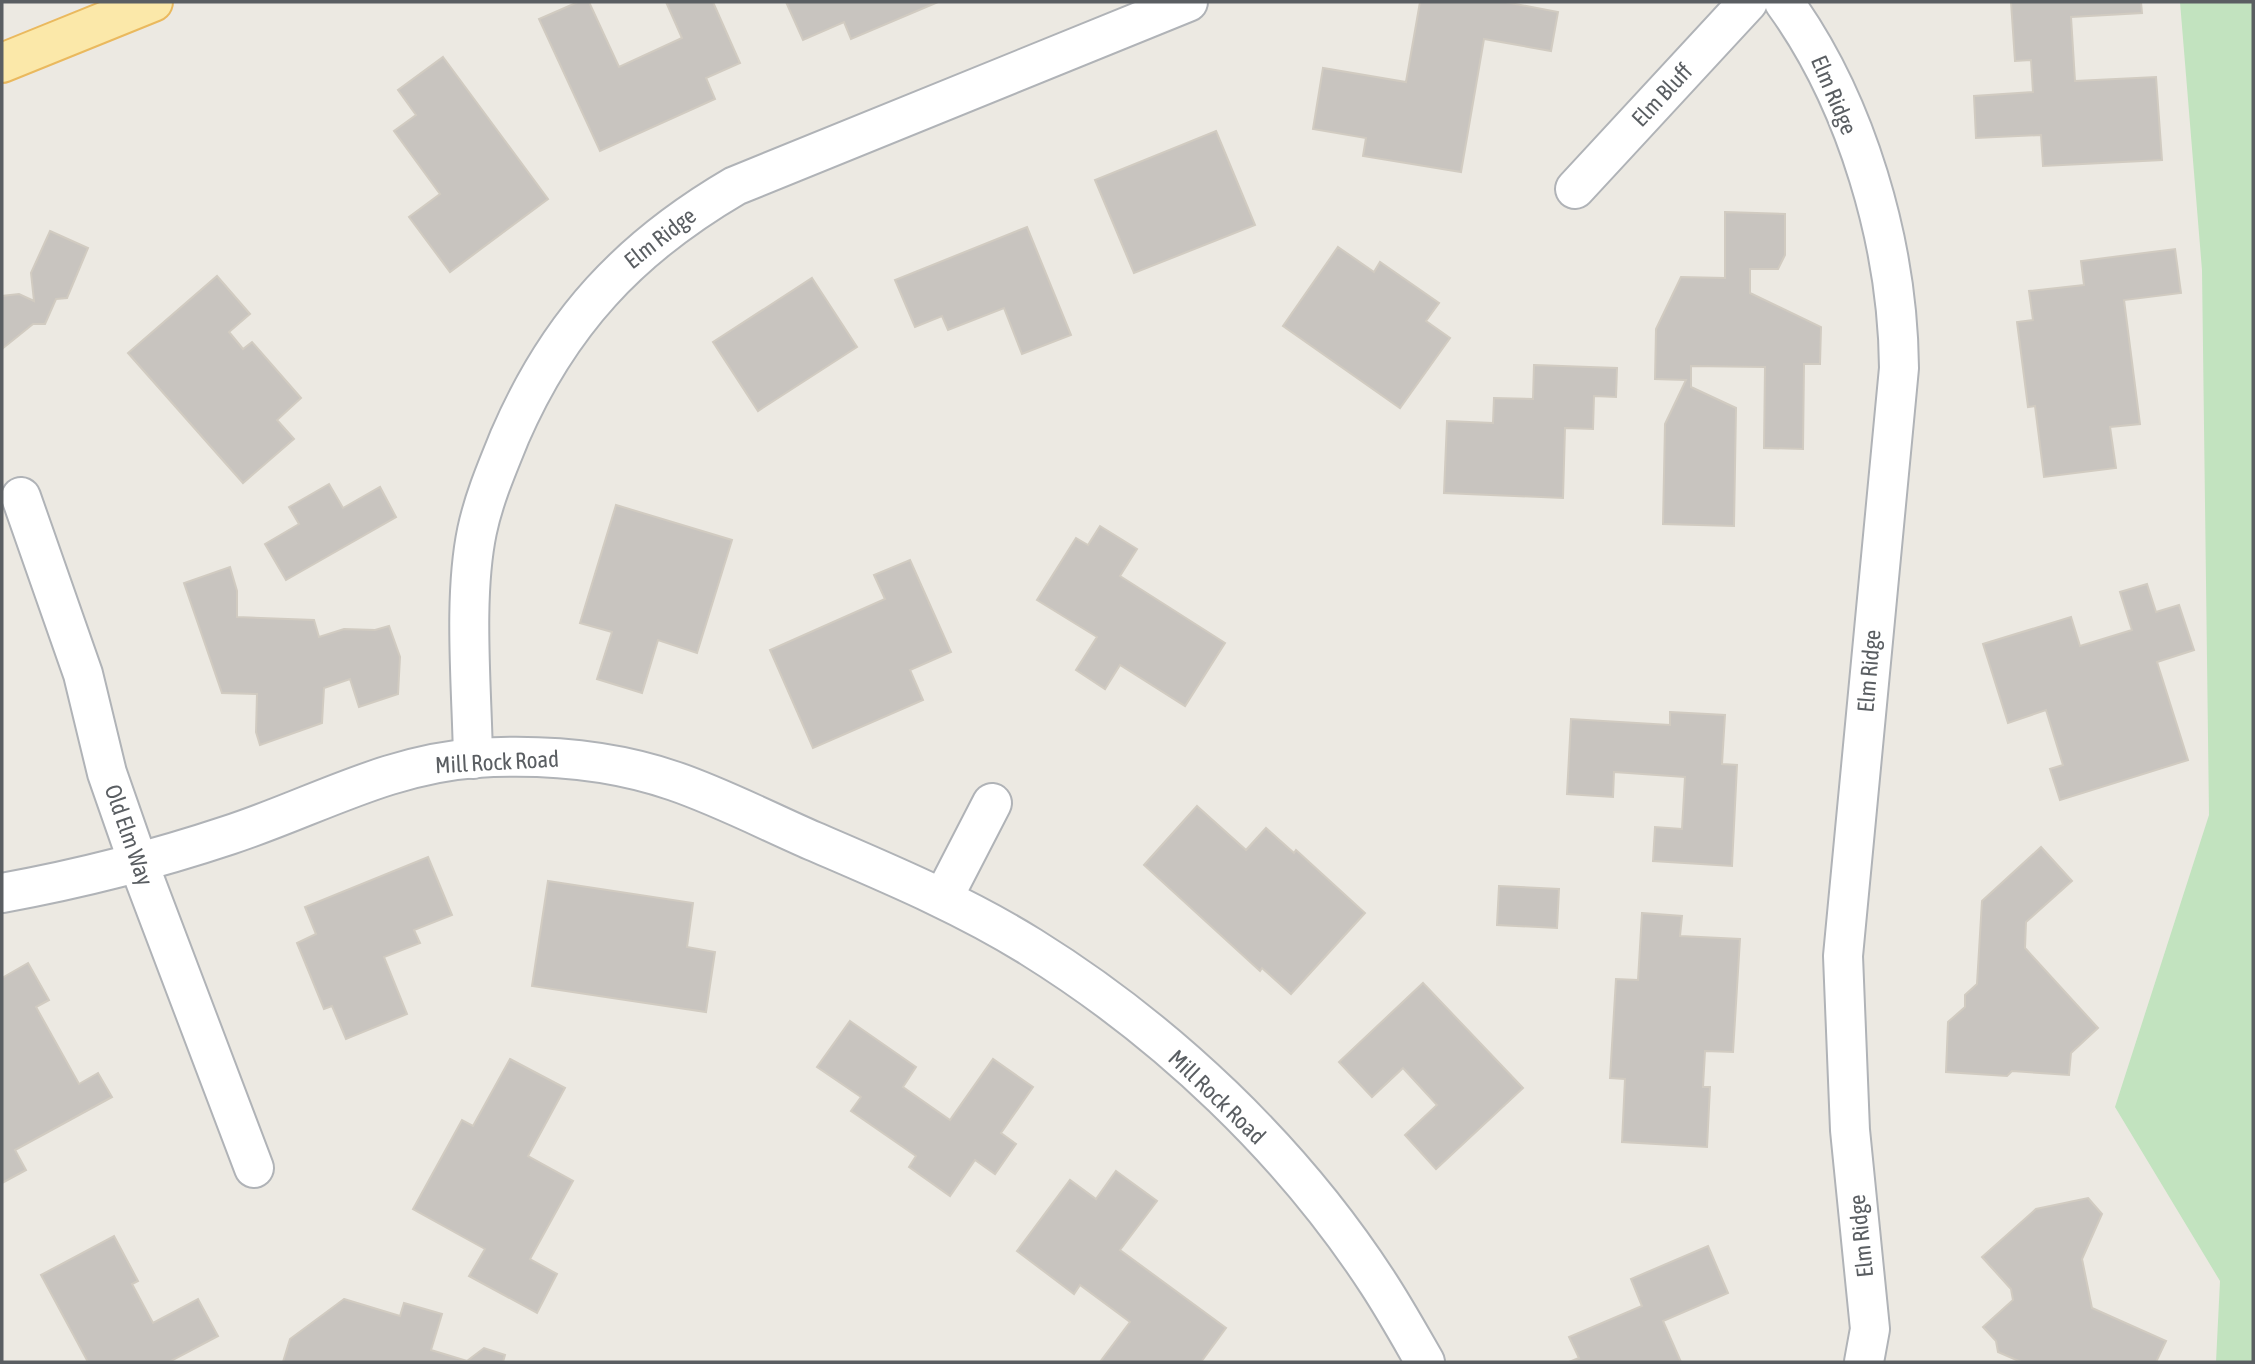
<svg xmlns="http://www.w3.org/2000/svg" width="2255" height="1364" font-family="'Asap Condensed',sans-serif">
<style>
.green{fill:#c2e3bf}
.building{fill:#c8c4bf;stroke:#d1cbc1;stroke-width:2}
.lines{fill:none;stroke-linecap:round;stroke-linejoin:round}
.minor-casing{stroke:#b0b3b7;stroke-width:42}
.primary-casing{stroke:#eab95e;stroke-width:42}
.minor{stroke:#fff;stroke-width:38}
.primary{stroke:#fbe8a9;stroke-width:38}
.labels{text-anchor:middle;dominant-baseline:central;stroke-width:5;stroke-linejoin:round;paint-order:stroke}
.street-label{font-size:23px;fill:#5a5e62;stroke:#fff}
</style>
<rect width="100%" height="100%" fill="#ece9e2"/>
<!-- green -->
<path class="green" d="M2180,2h73v1360h-37l4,-81 -105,-174 94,-292 -7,-545z"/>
<!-- building -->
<g class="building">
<path d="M578,2h11l30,65 63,-29 -16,-36h47l27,61 -34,15 9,21 -115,52 -61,-132z"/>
<path d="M786,2h152l-87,37 -7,-17 -41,18z"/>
<path d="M1420,2h85l53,10 -7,39 -67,-12 -23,133 -98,-16 3,-18 -53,-9 10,-61 83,14z"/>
<path d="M2011,2h130l1,11 -71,4 4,64 81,-4 6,83 -119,6 -2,-31 -65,3 -2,-42 59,-4 -2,-32 -16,1z"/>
<path d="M443,57l105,142 -98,73 -41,-55 31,-23 -46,-63 22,-16 -18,-25z"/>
<path d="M1216,131l39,94 -121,48 -39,-93z"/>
<path d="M1725,212l60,2v41l-7,14h-28v24l71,34 -1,37h-16l-1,85 -39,-1 1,-81 -74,-1v21l45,21 -2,118 -71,-2 2,-100 21,-44 -31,-1 1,-50 25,-52 44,1z"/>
<path d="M1027,227l44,108 -49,19 -18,-46 -56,22 -6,-14 -27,11 -20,-47z"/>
<path d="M50,231l38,17 -21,50 -11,1 -11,25h-12l-31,25v-53l17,-2 15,7 -3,-28z"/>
<path d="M1338,247l36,25 6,-10 59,41 -13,18 24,17 -50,70 -117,-82z"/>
<path d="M2175,249l6,44 -57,7 16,124 -30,3 6,41 -72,9 -9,-71 -7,1 -11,-85 16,-2 -4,-29 55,-6 -3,-24z"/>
<path d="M217,276l33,38 -21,18 14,17 9,-7 49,56 -24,22 17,19 -51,44 -115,-130z"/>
<path d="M812,278l45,69 -99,64 -45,-69z"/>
<path d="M1534,365l83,3 -1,29 -22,-1 -1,33 -28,-1 -2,70 -119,-5 3,-72 46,2 1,-25 39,1z"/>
<path d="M329,484l14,24 37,-21 16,30 -110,63 -21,-36 34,-20 -10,-17z"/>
<path d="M616,505l116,35 -35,113 -39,-13 -16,53 -45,-14 15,-47 -32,-9z"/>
<path d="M1100,526l37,23 -17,27 105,67 -40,63 -65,-41 -15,24 -29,-19 21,-33 -60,-37 39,-62 12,7z"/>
<path d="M910,560l41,92 -41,18 13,30 -110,48 -43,-98 115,-51 -11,-24z"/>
<path d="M230,567l7,24v26l77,3 5,17 25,-8 31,1 14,-4 11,31 -2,37 -39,13 -9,-28 -26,9 -2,35 -62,22 -4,-13 1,-38 -35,-1 -38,-110z"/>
<path d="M2147,584l9,28 23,-7 15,45 -37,12 31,98 -128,40 -10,-31 13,-4 -17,-55 -38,13 -25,-79 88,-27 9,29 52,-16 -12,-38z"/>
<path d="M1670,712l55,3 -3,49 15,1 -5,101 -79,-5 2,-34 27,2 3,-52 -71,-5 -1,25 -46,-3 4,-75 99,6z"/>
<path d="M1197,806l49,44 20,-22 28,25 2,-3 69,63 -74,81 -29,-26 -2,3 -116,-106z"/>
<path d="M2041,847l31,34 -46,41 -1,26 73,80 -27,25 -2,22 -57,-4 -5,5 -61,-4 2,-50 17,-15v-12l12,-11 5,-83z"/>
<path d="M428,857l24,58 -38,15 6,13 -36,14 23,57 -61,25 -14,-33 -8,3 -27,-66 19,-9 -11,-27z"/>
<path d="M548,881l145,22 -6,44 28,5 -9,60 -174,-26z"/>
<path d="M1499,886l60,3 -2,39 -60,-3z"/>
<path d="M1642,913l40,3 -2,20 60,3 -7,113 -28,-1 -2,36h7l-3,60 -85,-5 3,-63 -15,-1 6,-99 22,1z"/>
<path d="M28,963l21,37 -13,7 43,77 19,-11 14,24 -97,53 11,20 -24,13v-205z"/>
<path d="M1423,983l100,105 -87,81 -31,-34 32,-30 -34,-37 -31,29 -33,-35z"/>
<path d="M850,1021l66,46 -13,20 47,33 43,-61 40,28 -32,46 15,11 -21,30 -20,-14 -25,36 -41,-29 7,-11 -65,-45 10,-14 -44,-30z"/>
<path d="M510,1059l55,29 -37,68 45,25 -43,78 27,15 -20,39 -68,-37 16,-27 -72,-40 49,-89 11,6z"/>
<path d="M1116,1171l41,30 -37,49 106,78 -25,34h-101l30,-40 -50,-37 -6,9 -57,-43 53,-71 26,19z"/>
<path d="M2088,1198l14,16 -20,45 10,49 74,33 -10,21h-135l-23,-10 -2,-11 -13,-14 30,-27 -2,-11 -29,-32 54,-48z"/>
<path d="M114,1236l24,45 -6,3 21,39 45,-24 20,37 -49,26h-81l-47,-87z"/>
<path d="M1708,1246l20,47 -65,28 18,41h-112l10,-4 -10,-21 73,-31 -11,-27z"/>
<path d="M344,1299l56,17 4,-13 38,11 -11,36 36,11 17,-13 21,7 -2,7h-220l7,-23z"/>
</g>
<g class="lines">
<defs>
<g id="minor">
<path d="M1784,2c73,101 114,242 115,366l-56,588 7,174 20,199 -6,33"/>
<path d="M1575,189l173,-187"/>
<path d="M21,497l62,177 24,99 31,89 116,306"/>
<path d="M473,759c-1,-69 -10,-161 4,-228 7,-33 20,-63 33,-95 49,-113 119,-188 225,-250l453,-184"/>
<path d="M2,893c77,-14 152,-33 227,-58 83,-27 158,-71 247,-77 67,-4 134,1 198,23 47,16 93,40 139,60 74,32 149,63 218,106 135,84 260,202 347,336 17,26 32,53 47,79"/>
<path d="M943,898l49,-95"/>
</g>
<path id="primary" d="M2,63l151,-61"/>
</defs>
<!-- minor casing -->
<use href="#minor" class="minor-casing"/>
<!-- primary casing -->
<use href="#primary" class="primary-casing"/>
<!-- minor -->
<use href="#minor" class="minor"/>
<!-- primary -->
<use href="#primary" class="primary"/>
</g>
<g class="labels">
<!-- street labels -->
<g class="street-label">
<text transform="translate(1662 95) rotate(-47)">Elm Bluff</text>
<text transform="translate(1834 95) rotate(67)">Elm Ridge</text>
<text transform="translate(660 238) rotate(-38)">Elm Ridge</text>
<text transform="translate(1869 671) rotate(-85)">Elm Ridge</text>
<text transform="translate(497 762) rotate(-3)">Mill Rock Road</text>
<text transform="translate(129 835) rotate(71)">Old Elm Way</text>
<text transform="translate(1217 1097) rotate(44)">Mill Rock Road</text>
<text transform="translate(1861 1236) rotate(-96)">Elm Ridge</text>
</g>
</g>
<!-- border -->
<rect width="2255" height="1364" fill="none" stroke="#5a5e62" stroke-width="7"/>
</svg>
